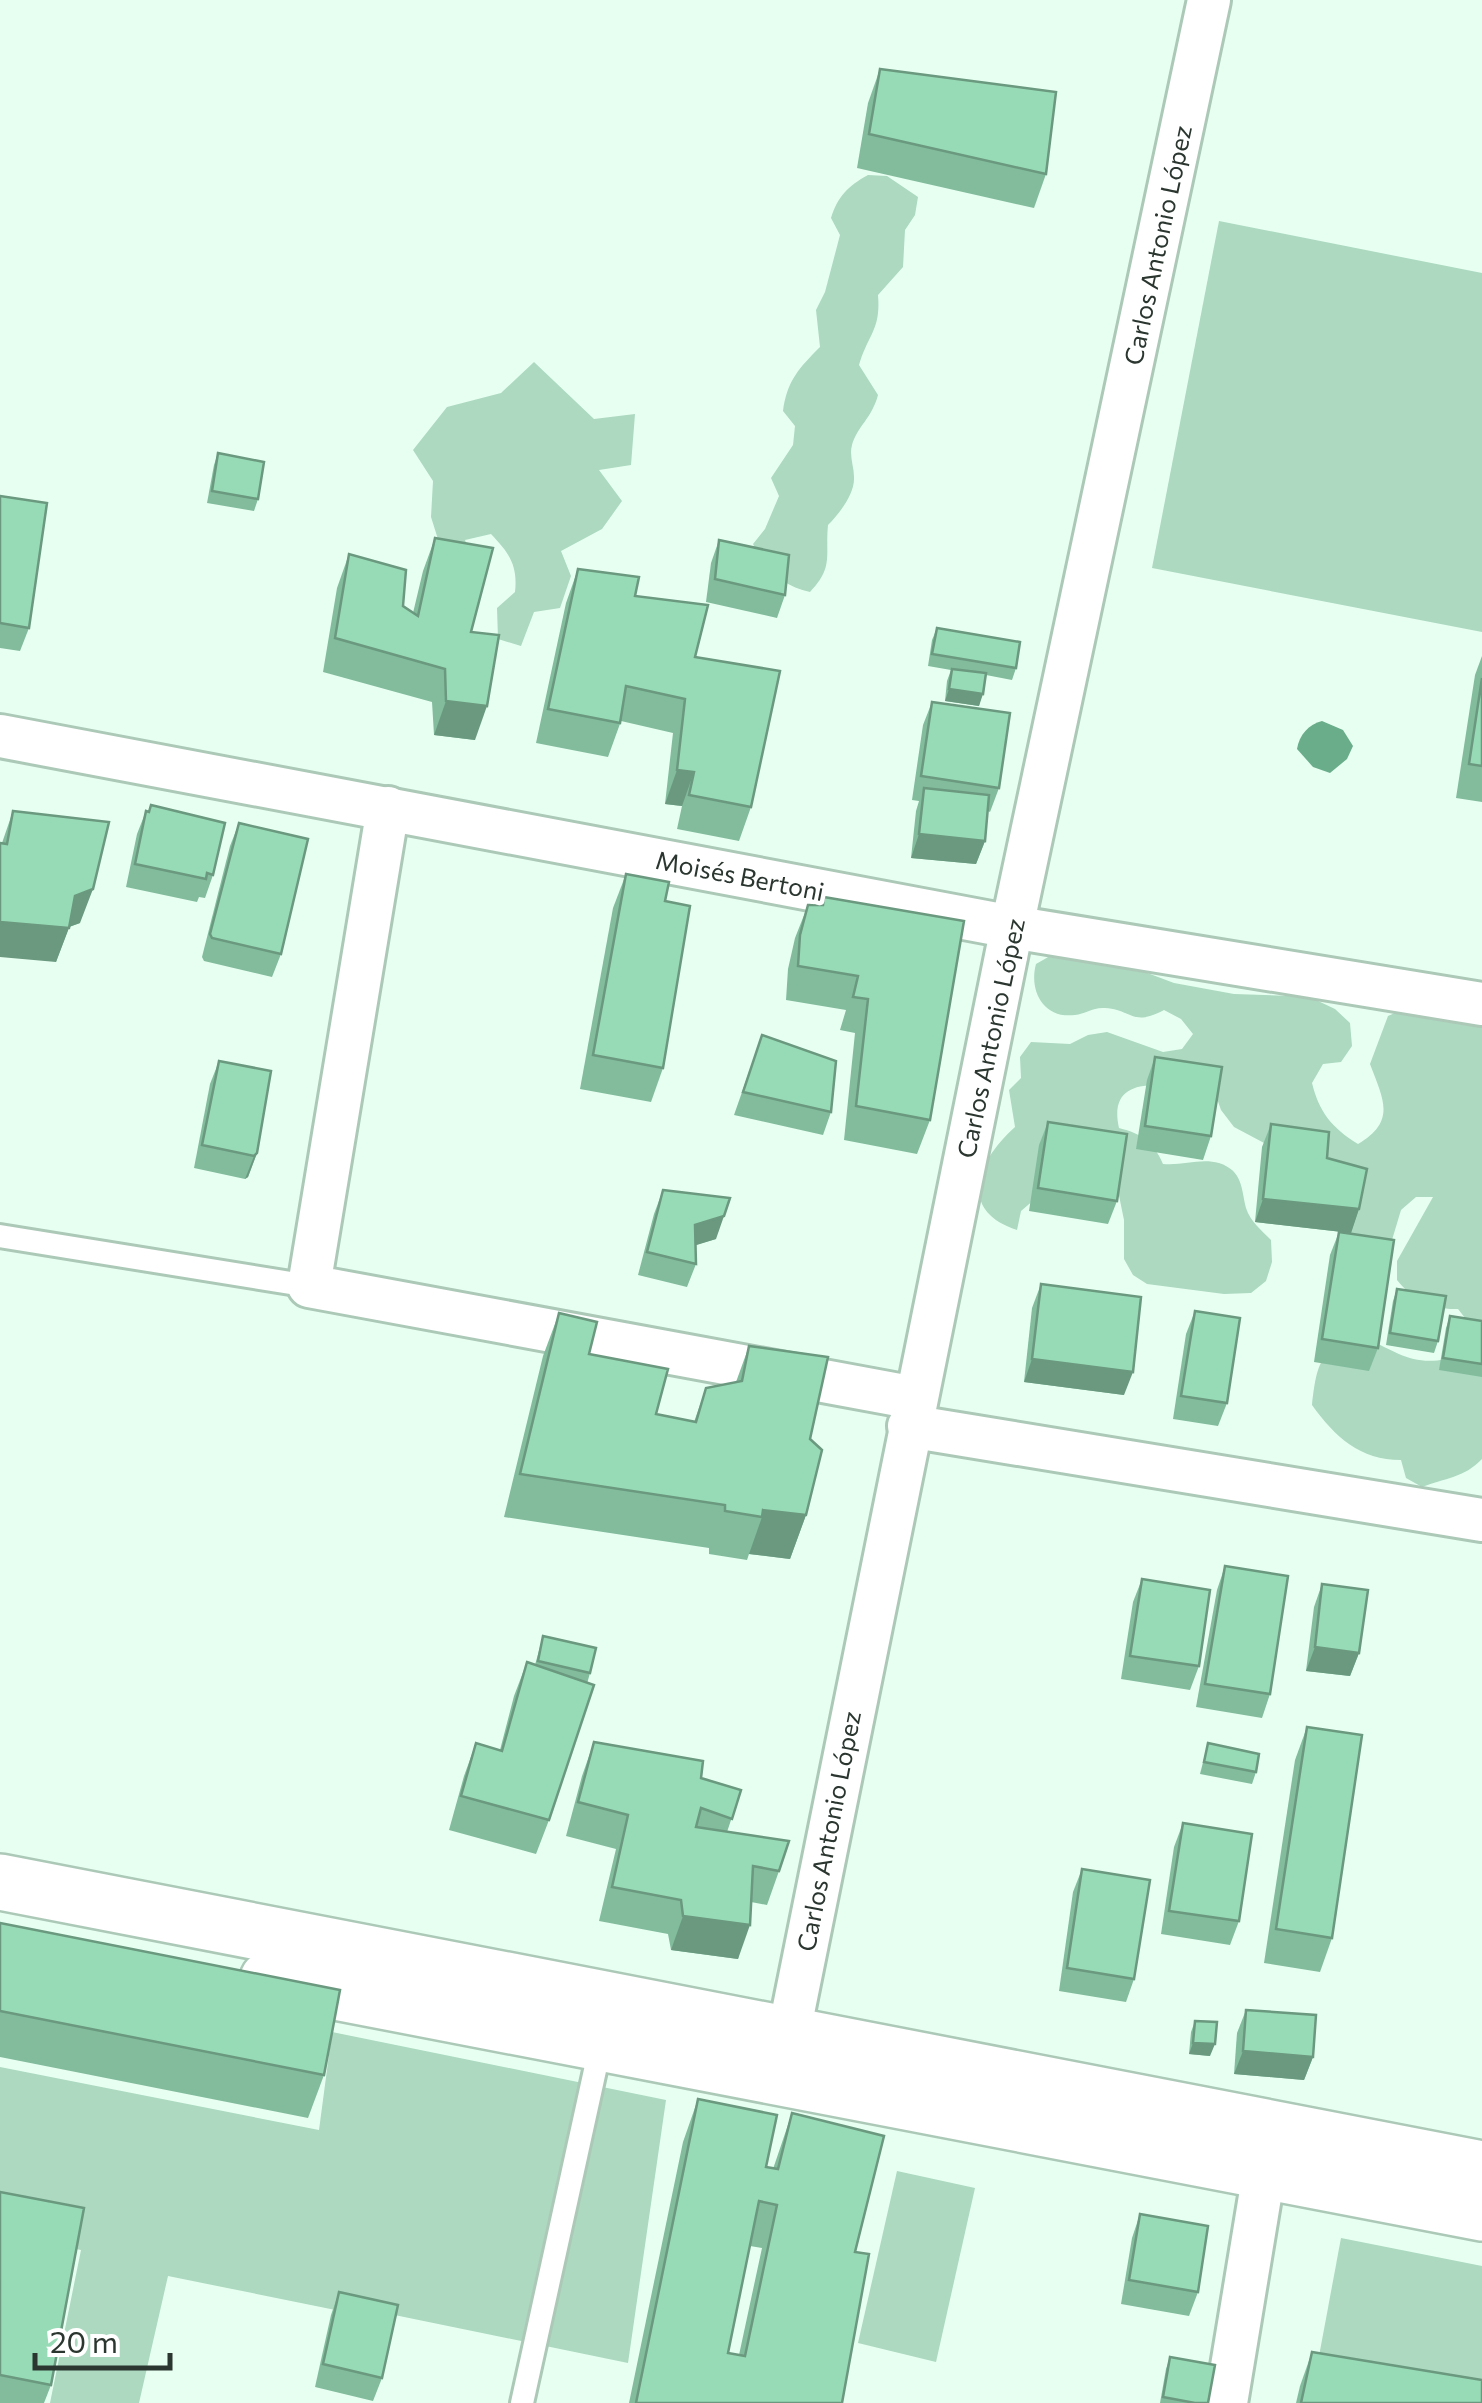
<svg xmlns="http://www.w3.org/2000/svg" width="1482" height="2403" font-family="Commissioner,sans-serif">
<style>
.green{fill:#acd9c0}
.water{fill:#6aad8a}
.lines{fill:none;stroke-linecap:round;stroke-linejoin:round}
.service-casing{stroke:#acc9b8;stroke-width:28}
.minor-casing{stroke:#acc9b8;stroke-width:48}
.secondary-casing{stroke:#acc9b8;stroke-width:60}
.service{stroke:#fff;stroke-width:22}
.minor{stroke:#fff;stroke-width:42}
.secondary{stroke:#fff;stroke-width:55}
.wall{fill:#82bc9d;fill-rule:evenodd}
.shaded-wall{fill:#6a997f}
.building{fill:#97dbb6;stroke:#6a997f;stroke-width:2.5;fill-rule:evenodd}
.labels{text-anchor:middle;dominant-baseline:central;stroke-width:9;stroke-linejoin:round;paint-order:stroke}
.street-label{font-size:25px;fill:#2a362f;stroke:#fff}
</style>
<rect width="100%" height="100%" fill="#e7fff1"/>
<!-- green -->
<g class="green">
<path d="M868,175l19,1 31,21 -3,18 -10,15 -2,37 -25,28c3,35 -10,39 -19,70l19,30c-6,23 -21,32 -26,50 -3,11 2,21 2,32 1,17 -15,37 -26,48 -3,31 6,42 -18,67 -27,-5 -46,-24 -57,-48l12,-15 14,-33 -8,-18 22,-33 2,-19 -12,-15c4,-30 16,-43 37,-64l-4,-37 9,-18 15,-57 -9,-17c7,-22 17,-32 37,-43z"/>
<path d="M1219,221l263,52v359l-330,-64z"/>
<path d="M534,362l60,57 41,-5 -4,51 -32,5 23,31 -20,28 -41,22 10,25 -11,32 -26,4 -13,34 -23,-7 -1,-31 18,-16c3,-27 -6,-39 -24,-58l-26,6 10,26 -33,-14 -11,-35 2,-36 -20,-31 34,-43 54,-14z"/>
<path d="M1057,952l61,10 56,21 60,11 58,2 24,4 19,9 15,14 2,23 -11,16 -18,2 -11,19c7,29 20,45 46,61 39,-23 25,-45 12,-80l18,-48 18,-8 76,8v443c-18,19 -37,19 -60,28l-16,-9 -5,-18c-41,0 -66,-23 -89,-55 6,-50 9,-54 56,-66 28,13 46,27 78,20l23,-36 -11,-14c-25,1 -45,-9 -61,-29v-19l36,-64h-17l-15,13 -12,40 -40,-3 -3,-18 -80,-85 -32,-17 -13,-17 -6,-17c-37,-5 -110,-27 -96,35 23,6 34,13 44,36 19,2 37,-6 56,-1 24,8 22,25 27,45 4,13 16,23 25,32l1,22 -6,19 -15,12 -27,1 -77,-10 -14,-9 -9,-16v-39l-8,-39 -81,18 -14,12 -4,19c-61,-20 -39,-70 -2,-103l-6,-37 12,-12 -1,-21 11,-15 39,2 18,-9 19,-3 56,20 19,-3 11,-15 -12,-15 -17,-9c-32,17 -31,0 -59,-2 -12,-1 -20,6 -30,7 -33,4 -46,-26 -39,-51z"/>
<path d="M332,2032l334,68 -38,263 -253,-52 -5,6 -202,-41 -29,127h-89l31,-153 -81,-17v-166l319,63z"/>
<path d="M897,2171l78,17 -39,174 -78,-19z"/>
<path d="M1341,2238l141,28v137l-165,-36z"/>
</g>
<!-- water -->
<path class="water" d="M1322,721l21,9 10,16 -6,13 -17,14 -17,-6 -16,-18c2,-14 12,-25 25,-28z"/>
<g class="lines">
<defs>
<g id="service">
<path d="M0,1236l309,50"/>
<path d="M522,2403l79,-360"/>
</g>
<g id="minor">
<path d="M0,736l1012,191 470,77"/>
<path d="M388,808l-79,478 606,112"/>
<path d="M909,1426l573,94"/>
<path d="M783,2062l229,-1135 197,-927"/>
<path d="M1226,2403l43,-261"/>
</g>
<g id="secondary">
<path d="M0,1882l1482,287"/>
<path d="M268,1979l1214,234"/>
</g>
</defs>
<!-- service casing -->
<use href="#service" class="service-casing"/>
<!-- minor casing -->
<use href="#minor" class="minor-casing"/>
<!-- secondary casing -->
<use href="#secondary" class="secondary-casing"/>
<!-- service -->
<use href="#service" class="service"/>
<!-- minor -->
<use href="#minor" class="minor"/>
<!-- secondary -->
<use href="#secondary" class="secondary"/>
</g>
<!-- wall -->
<g class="wall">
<path d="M880,69l166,105 -12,34 -177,-40 11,-65z"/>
<path d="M218,453l40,46 -4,12 -47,-8 7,-38z"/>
<path d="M0,496l29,132 -9,23 -20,-3z"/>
<path d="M435,538l36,94 4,108 -41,-5 -2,-33 -109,-30 14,-84 12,-34 54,52 10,7 10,-42z"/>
<path d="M719,540l66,55 -8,23 -71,-16 5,-39z"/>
<path d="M578,569l57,27 60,61 56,150 -12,34 -62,-12 5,-23 -17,-2 8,-71 -52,-12 -13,36 -72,-14 30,-140z"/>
<path d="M937,628l79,40 -4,12 -26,-5 -7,31 -34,-5 2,-20 4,-11 -23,-4 4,-26z"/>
<path d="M1482,656v146l-26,-4 19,-123z"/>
<path d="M932,702l67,86 -9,24 -2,-1 -3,30 -9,23 -65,-6 5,-47 3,-10 -7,-1 11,-75z"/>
<path d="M13,811l67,112 -11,4 -13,35 -54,-119z"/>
<path d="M146,811l67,64 -8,23 -6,-1 -2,5 -71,-15 11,-53z"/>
<path d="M239,823l42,131 -9,23 -68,-16 -2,-4 28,-111z"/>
<path d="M626,874l39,27 -2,167 -12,34 -71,-13 33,-181z"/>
<path d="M824,897l106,223 -13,34 -73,-14 11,-107 -15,-3 6,-20 -60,-10 2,-31 7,-31 13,-33h13z"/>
<path d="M762,1035l69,77 -8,23 -89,-20z"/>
<path d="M1155,1057l56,79 -8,24 -67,-11 11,-69z"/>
<path d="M219,1061l38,92 -9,24 -3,2 -51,-11 16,-84z"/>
<path d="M1048,1122l69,79 -9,23 -79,-13 10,-66z"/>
<path d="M1271,1124l56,34 32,51 -8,24 -96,-11 7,-75z"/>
<path d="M663,1190l53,49 -21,6 1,19 -9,23 -49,-12 16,-61z"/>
<path d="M1339,1232l39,116 -9,23 -55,-9 16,-107z"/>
<path d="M1041,1284l83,111 -100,-13 8,-74z"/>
<path d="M1397,1289l41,52 -4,12 -48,-8 7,-44z"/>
<path d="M1195,1311l32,92 -9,23 -45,-7 13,-85z"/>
<path d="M559,1313l30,41 67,60 38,8 12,-34 30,-6 13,-36 61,93 -4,76 -16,44 -41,-5 -2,6 -38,-6v-6l-205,-31 39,-161z"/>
<path d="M1450,1316l32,5v56l-43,-7 7,-42z"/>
<path d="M1225,1566l45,128 -8,24 -66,-11 21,-117z"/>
<path d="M1142,1579l57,87 -9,24 -69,-11 12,-77z"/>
<path d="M1322,1584l37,69 -9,23 -44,-5 8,-64z"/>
<path d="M543,1636l47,37 -41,147 -13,34 -87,-24 15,-54 12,-33 24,7 14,-54 13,-34 8,3z"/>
<path d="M1307,1727l25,211 -12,34 -56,-9 31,-203z"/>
<path d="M594,1742l107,36 40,12 -14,42 52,39 -12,34 -16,-3 -13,57 -67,-9 -3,-16 -69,-13 17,-72 -50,-13 16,-60z"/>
<path d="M1208,1743l48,29 -4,12 -52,-10z"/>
<path d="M1183,1823l56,98 -9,24 -69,-11 13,-87z"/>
<path d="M1082,1869l52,110 -8,23 -67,-11 14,-99z"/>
<path d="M0,1923l324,152 -16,43 -308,-61z"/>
<path d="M1246,2010l67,47 -9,23 -70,-6 3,-41z"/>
<path d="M1195,2021l15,35 -21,-2 2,-22z"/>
<path d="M698,2099l68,68 7,2 19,-56 63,139 -13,151h-213l54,-261zM750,2246l12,2 -23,107 -11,-2z"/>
<path d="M0,2192l51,193 -7,18h-44z"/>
<path d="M1140,2214l58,78 -9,24 -68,-12 11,-66z"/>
<path d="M339,2292l43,86 -9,23 -58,-14 16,-72z"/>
<path d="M1312,2352l170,51h-186l4,-17z"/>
<path d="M1170,2357l38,46h-48l6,-34z"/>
</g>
<!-- shaded-wall -->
<g class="shaded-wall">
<path d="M949,689l34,5 -4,12 -34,-5z"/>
<path d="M446,701l41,5 -12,34 -41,-5z"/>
<path d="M677,770l17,2 -12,34 -17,-2z"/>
<path d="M919,834l66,7 -9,23 -65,-6z"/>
<path d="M93,889l-13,34 -14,5h3l-13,34 -56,-5v-35z"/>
<path d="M257,1153l-9,24 -3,2 9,-23z"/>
<path d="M1263,1199l96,10 -8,24 -96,-11z"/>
<path d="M724,1216l-8,23 -29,9 8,-23z"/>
<path d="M1032,1359l101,13 -9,23 -100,-13z"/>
<path d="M763,1510l43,5 -16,44 -41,-5 13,-37z"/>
<path d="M1315,1647l44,6 -9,23 -44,-5z"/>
<path d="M683,1916l67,9 -12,34 -67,-9z"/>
<path d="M1193,2043l22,1 -5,12 -21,-2z"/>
<path d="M1243,2051l70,6 -9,23 -70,-6z"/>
</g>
<!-- building -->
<g class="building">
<path d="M880,69l176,23 -10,82 -177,-40z"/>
<path d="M218,453l46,9 -6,37 -46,-8z"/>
<path d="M0,496l47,7 -18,125 -29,-5z"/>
<path d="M435,538l58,10 -22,84 28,3 -12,71 -41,-5 -1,-32 -110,-31 14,-84 57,16 -3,36 15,10z"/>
<path d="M719,540l70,15 -4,40 -70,-16z"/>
<path d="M578,569l61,8 -4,19 73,9 -13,52 85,14 -29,136 -62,-12 5,-23 -17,-2 8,-71 -59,-13 -6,37 -72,-14z"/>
<path d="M937,628l83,14 -4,26 -84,-14z"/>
<path d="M952,669l34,4 -3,21 -34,-5z"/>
<path d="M1482,678v88l-13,-2z"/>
<path d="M932,702l78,11 -11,75 -78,-12z"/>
<path d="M924,788l65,7 -4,46 -66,-7z"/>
<path d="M151,805l74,18 -12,52 -6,-2 -1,6 -71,-15 11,-53 3,1z"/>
<path d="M13,811l96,11 -16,67 -18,7 -6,32 -69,-6v-79l7,1z"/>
<path d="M239,823l69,16 -27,115 -69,-16 -2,-4z"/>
<path d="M626,874l43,8 -4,19 25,5 -27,162 -70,-13z"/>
<path d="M824,897l140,24 -34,199 -74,-14 12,-107 -15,-2 5,-21 -60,-10 2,-31 8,-30h15z"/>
<path d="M762,1035l74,26 -5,51 -88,-20z"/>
<path d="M1155,1057l67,10 -11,69 -66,-10z"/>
<path d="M219,1061l52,10 -14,82 -3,3 -52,-11z"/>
<path d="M1048,1122l79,12 -10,67 -79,-13z"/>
<path d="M1271,1124l58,8 -2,26 40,11 -8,40 -96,-10z"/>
<path d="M663,1190l67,8 -6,18 -29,9 1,39 -49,-12z"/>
<path d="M1339,1232l55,8 -16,108 -56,-9z"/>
<path d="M1041,1284l100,13 -8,75 -101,-13z"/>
<path d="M1397,1289l49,7 -8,45 -48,-8z"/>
<path d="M1195,1311l45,7 -13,85 -46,-7z"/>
<path d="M559,1313l38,9 -8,32 79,15 -12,45 40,8 10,-34 36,-7 7,-35 79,11 -18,82 12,11 -16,65 -43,-5 -1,7 -37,-6v-6l-205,-31z"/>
<path d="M1450,1316l32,5v43l-39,-6z"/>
<path d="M1225,1566l63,10 -18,118 -65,-10z"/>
<path d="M1142,1579l68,11 -11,76 -69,-10z"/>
<path d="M1322,1584l46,6 -9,63 -44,-6z"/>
<path d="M543,1636l53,12 -6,25 -52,-12z"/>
<path d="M527,1662l67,23 -45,135 -88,-24 15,-53 26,8z"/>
<path d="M1307,1727l55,8 -30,203 -56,-9z"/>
<path d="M594,1742l109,19 -2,17 40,12 -9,29 -31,-11 -5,19 93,14 -10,30 -26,-5 -3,59 -67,-9 -2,-16 -69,-13 16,-72 -50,-13z"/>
<path d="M1208,1743l51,11 -3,18 -52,-10z"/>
<path d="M1183,1823l69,11 -13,87 -70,-10z"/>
<path d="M1082,1869l68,11 -16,99 -67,-11z"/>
<path d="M0,1923l340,67 -16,85 -324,-64z"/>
<path d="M1246,2010l70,5 -3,42 -70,-6z"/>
<path d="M1195,2021l22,1 -2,22 -22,-1z"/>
<path d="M698,2099l79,16 -11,52 12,2 14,-56 92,23 -29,116 14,2 -27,149h-206zM759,2201l18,4 -32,151 -17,-3z"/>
<path d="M0,2192l84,16 -33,177 -51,-10z"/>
<path d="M1140,2214l68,12 -10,66 -69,-12z"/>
<path d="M339,2292l59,13 -16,73 -59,-14z"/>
<path d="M1312,2352l170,28v23h-181z"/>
<path d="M1170,2357l45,8 -7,38h-13l-32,-6z"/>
</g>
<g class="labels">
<!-- street labels -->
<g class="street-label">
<text transform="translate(1157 245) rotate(-78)">Carlos Antonio López</text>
<text transform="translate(740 875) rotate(11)">Moisés Bertoni</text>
<text transform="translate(990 1038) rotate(-78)">Carlos Antonio López</text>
<text transform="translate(828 1831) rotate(-79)">Carlos Antonio López</text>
</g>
</g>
<!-- scale -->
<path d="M35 2353v15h135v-15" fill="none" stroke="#2a362f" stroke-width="5"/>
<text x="50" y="2353" font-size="30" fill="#2a362f" stroke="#ffffff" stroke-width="8" paint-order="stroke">20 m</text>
</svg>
